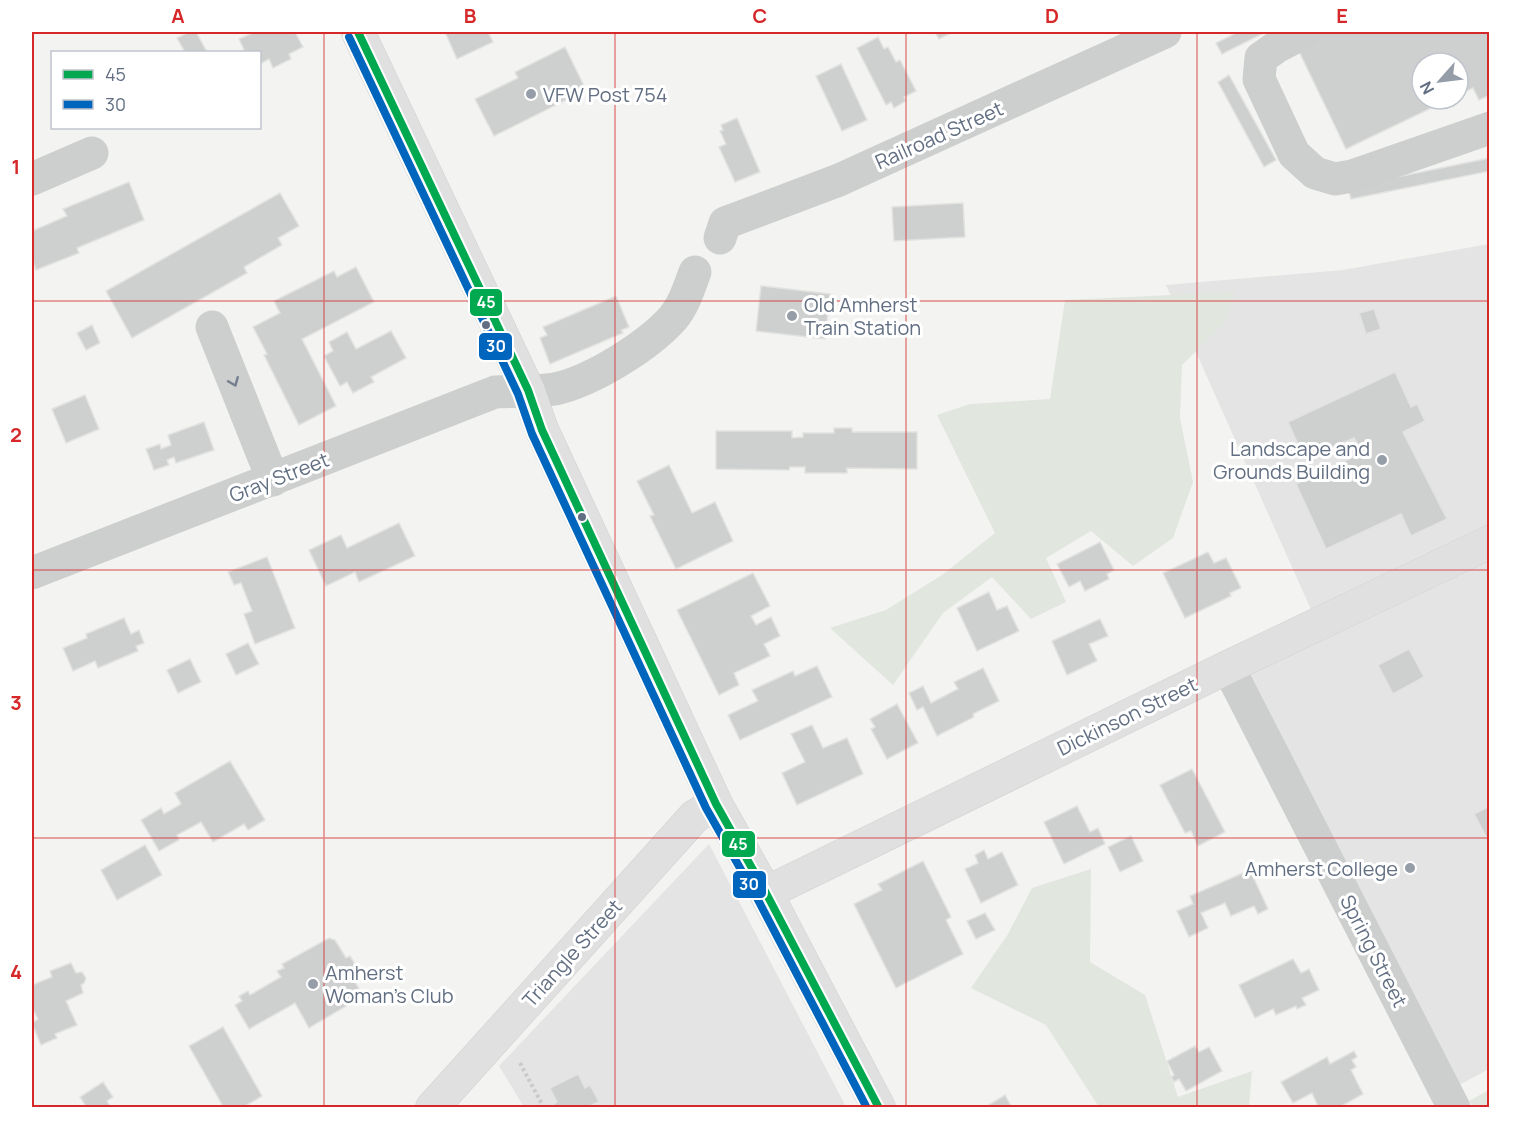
<svg xmlns="http://www.w3.org/2000/svg" width="1521" height="1139" font-family="Manrope,sans-serif">
<style>
.built{fill:#e3e4e3}
.green{fill:#e1e6df}
.building{fill:#cecfcf;stroke:#e2e2e1;stroke-width:1.5}
.lines{fill:none;stroke-linecap:round;stroke-linejoin:round}
.major-casing{stroke:#d0d1d0;stroke-width:34}
.path{stroke:#c9cacb;stroke-width:4;stroke-dasharray:3 3;stroke-linecap:butt}
.minor{stroke:#cdcece;stroke-width:33}
.major{stroke:#e0e0e1;stroke-width:33}
.bus-1-casing{stroke:#fff;stroke-width:12}
.bus-2-casing{stroke:#fff;stroke-width:12}
.bus-1{stroke:#00a950;stroke-width:8}
.bus-2{stroke:#0065bd;stroke-width:8}
.oneway{stroke:#727d8d}
.grid{fill:none;stroke:#d62828;stroke-width:1.5;stroke-opacity:0.55}
.poi-dot{fill:#959da9;stroke:#fff;stroke-width:2}
.bus-dot{fill:#626f82;stroke:#fff;stroke-width:2}
.labels{text-anchor:middle;dominant-baseline:central;stroke-width:6;stroke-linejoin:round;paint-order:stroke}
.poi-label{font-size:20px;fill:#626f82;stroke:#fff;text-anchor:start}
.street-label{font-size:20px;fill:#626f82;stroke:#fff}
.line-badge{stroke:#fff;stroke-width:2}
.badge-label{font-size:16px;text-anchor:middle;font-weight:bold;fill:#fff}
.neatline{fill:none;stroke:#d62828;stroke-width:2}
.grid-label{font-size:20px;text-anchor:middle;font-weight:bold;fill:#d62828}
</style>
<rect width="100%" height="100%" fill="#f3f3f1"/>
<!-- built -->
<g class="built">
<path d="M1489,244v825l-43,23 -218,-425 89,-44 -151,-338 177,-15z"/>
<path d="M709,844l137,263h-322l-25,-41z"/>
</g>
<!-- green -->
<g class="green">
<path d="M1235,292l-11,32 -42,41 -2,53 13,64 -20,56 -40,28 -42,-35 -45,27 20,44 -35,17 -39,-42 -49,36 -50,72 -63,-57 56,-18 56,-35 53,-42 -58,-118 33,-11 80,-5 15,-99z"/>
<path d="M1091,869l-1,93 55,33 33,102 74,-26 -3,36h-150l-53,-82 -75,-37 37,-54 24,-46z"/>
<path d="M1489,1090v17h-16l-4,-6z"/>
</g>
<!-- building -->
<g class="building">
<path d="M189,32h7l11,20h-22l-8,-14z"/>
<path d="M255,32h40l8,15 -14,7 2,5 -18,9 -4,-9 -9,5v-12h-15l-6,-13z"/>
<path d="M445,32h43l5,10 -36,17z"/>
<path d="M935,32h18l-14,7z"/>
<path d="M1238,32h28l-44,22 -6,-11z"/>
<path d="M1320,32h170v63l-11,5 -6,-12 -15,7v-32h-36v36h28l-104,50 -51,-106z"/>
<path d="M878,37l6,12 4,-2 8,15 4,-2 16,31 -12,6 2,4 -12,7 -3,-6 -5,3 -29,-57z"/>
<path d="M565,47l21,43 -92,46 -19,-37 43,-21 -3,-6z"/>
<path d="M841,64l26,56 -25,11 -26,-55z"/>
<path d="M1229,75l47,85 -12,7 -46,-85z"/>
<path d="M737,118l23,54 -25,10 -16,-35 7,-3 -6,-13 3,-1 -2,-5z"/>
<path d="M1490,158v13l-139,28 -3,-12z"/>
<path d="M129,182l15,38 -67,28 2,5 -43,17 -4,-12v-27l35,-15 -4,-7z"/>
<path d="M280,193l19,33 -21,12 4,7 -38,22 3,6 -115,65 -26,-47z"/>
<path d="M963,203l2,34 -71,4 -2,-34z"/>
<path d="M356,267l18,35 -72,37 34,67 -37,19 -35,-70 3,-1 -14,-27 27,-14 -6,-12 60,-30 3,6z"/>
<path d="M761,286l69,8 -5,45 -69,-8z"/>
<path d="M616,296l13,31 -8,3 2,3 -73,31 -10,-26 7,-3 -4,-8z"/>
<path d="M1374,309l7,20 -15,5 -7,-21z"/>
<path d="M92,325l8,18 -14,7 -9,-17z"/>
<path d="M391,331l15,27 -35,19 3,5 -21,11 -6,-11 -7,4 -16,-30 9,-5 -4,-9 18,-10 9,17z"/>
<path d="M1395,372l16,35 6,-3 8,17 -22,11 44,87 -36,17 -10,-22 -75,35 -30,-65 53,-25 -5,-10 13,-6 -3,-5 -49,22 -17,-38z"/>
<path d="M85,395l14,34 -33,14 -14,-34z"/>
<path d="M204,422l10,28 -38,13 -2,-6 -7,3 2,5 -15,5 -8,-21 14,-5 1,5 10,-4 -3,-10z"/>
<path d="M834,428h18v4h65v37l-70,-1v5h-42v-6h-15l-1,3 -73,-1v-38h76v7l11,-1v-4h31z"/>
<path d="M669,465l23,48 23,-11 18,39 -57,28 -26,-53 4,-1 -17,-34z"/>
<path d="M399,523l16,33 -56,26 -4,-10 -29,14 -17,-36 32,-15 6,13z"/>
<path d="M1100,542l14,28 -7,4 2,5 -24,12 -5,-10 -11,6 -12,-23z"/>
<path d="M1208,552l6,11 12,-5 15,30 -11,5 1,3 -46,22 -22,-45z"/>
<path d="M267,557l28,71 -40,16 -11,-30 8,-3 -11,-28 -7,2 -6,-13z"/>
<path d="M753,573l17,33 -19,10 5,9 15,-8 9,19 -16,8 6,12 -36,17 5,12 -20,10 -42,-85z"/>
<path d="M989,592l8,18 10,-4 12,25 -42,20 -20,-43z"/>
<path d="M124,618l7,16 8,-4 5,13 -8,3 2,5 -40,17 -3,-7 -22,10 -10,-23 24,-10 -1,-4z"/>
<path d="M1100,619l8,17 -19,8 8,17 -30,14 -15,-34z"/>
<path d="M248,643l11,21 -23,11 -10,-21z"/>
<path d="M1409,649l15,28 -31,17 -15,-29z"/>
<path d="M190,659l11,23 -23,11 -11,-23z"/>
<path d="M817,666l15,31 -92,43 -12,-25 30,-14 -6,-11 41,-19 2,5z"/>
<path d="M983,668l16,33 -26,13 1,3 -37,19 -14,-29 -6,3 -8,-17 14,-7 8,17 27,-14 -4,-7z"/>
<path d="M897,704l21,39 -31,16 -16,-30 4,-2 -5,-8z"/>
<path d="M812,725l11,23 24,-10 16,36 -66,31 -15,-32 23,-11 -14,-28z"/>
<path d="M230,761l35,59 -17,10 -4,-6 -31,18 -12,-20 -24,13 2,5 -20,11 -18,-31 20,-12 3,6 17,-10 -6,-11z"/>
<path d="M1192,769l33,63 -27,14 -7,-15 -6,2 -25,-48z"/>
<path d="M1077,806l13,26 8,-4 7,16 -41,20 -20,-42z"/>
<path d="M1490,806v38l-16,-30z"/>
<path d="M1131,836l12,25 -23,11 -12,-25z"/>
<path d="M145,845l17,30 -45,25 -16,-30z"/>
<path d="M984,850l4,9 14,-7 16,33 -37,18 -16,-34 13,-6 -3,-8z"/>
<path d="M923,861l28,56 -5,3 17,34 -67,34 -42,-84 28,-14 -4,-6z"/>
<path d="M1250,870l18,39 -10,5 -4,-8 -23,10 -6,-13 -24,10 7,15 -19,9 -12,-26 16,-7 -3,-8z"/>
<path d="M985,913l10,17 -19,9 -9,-18z"/>
<path d="M329,938l6,2 11,18 4,-2 9,14 -8,5 12,21 -54,32 -14,-25 -46,26 -14,-24 7,-4 -3,-5 9,-5 2,4 31,-18 -4,-6 7,-3 -2,-4z"/>
<path d="M1293,959l8,14 8,-4 10,21 -17,8 4,7 -9,4 -1,-3 -20,9 -3,-6 -18,9 -16,-33z"/>
<path d="M71,963l5,10 6,-1 4,6 -2,5 -3,2 2,8 -17,8 11,24 -22,9 2,4 -16,7 -9,-22 6,-4 -6,-12v-22l20,-8 -2,-6z"/>
<path d="M223,1027l39,69 -20,12h-18l-35,-62z"/>
<path d="M1195,1046l4,6 10,-5 13,24 -36,20 -7,-12 -5,3 -3,-5 3,-2 -7,-14z"/>
<path d="M1354,1051l3,6 -5,3 4,7 -5,3 12,24 -25,14h-19l-7,-15 -19,10 -12,-21 46,-25 3,7z"/>
<path d="M578,1074l7,14 5,-3 9,17 -7,3 1,3h-37l-2,-4 3,-2 -7,-14z"/>
<path d="M103,1082l10,15 -6,4 4,7h-24l-7,-11z"/>
<path d="M1005,1095l7,13h-28z"/>
</g>
<g class="lines">
<defs>
<g id="major">
<path d="M358,32l170,358 14,40 174,374 50,89 113,215"/>
<path d="M766,893l462,-226 262,-125"/>
<path d="M432,1108l263,-292 21,-12"/>
</g>
</defs>
<!-- major casing -->
<use href="#major" class="major-casing"/>
<!-- path -->
<path class="path" d="M520,1063l24,45"/>
<!-- minor -->
<g class="minor">
<path d="M1305,32l-27,14 -17,12 -2,21 35,75 21,19 20,6 17,-3 138,-48"/>
<path d="M32,179l60,-26"/>
<path d="M720,238l5,-15 114,-43 326,-148"/>
<path d="M212,327l61,153"/>
<path d="M32,573l463,-181c20,-1 41,0 60,-3 37,-8 93,-43 118,-71 11,-13 16,-30 22,-46"/>
<path d="M1228,667l226,441"/>
</g>
<!-- major -->
<use href="#major" class="major"/>
<defs>
<path id="bus-1" d="M358,32l170,358 14,40 174,374 50,89 113,215"/>
<path id="bus-2" d="M349,37l169,357 14,40 174,374 51,90 110,210"/>
</defs>
<!-- bus-1 casing -->
<use href="#bus-1" class="bus-1-casing"/>
<!-- bus-2 casing -->
<use href="#bus-2" class="bus-2-casing"/>
<!-- bus-1 -->
<use href="#bus-1" class="bus-1"/>
<!-- bus-2 -->
<use href="#bus-2" class="bus-2"/>
</g>
<!-- one-way arrows -->
<defs><path id="oneway-chevron" d="M-2-3.5L2.5 0L-2 3.5" fill="none" stroke-width="1.6" stroke-linecap="round" stroke-linejoin="round" transform="scale(1.5)"/></defs>
<use class="oneway" href="#oneway-chevron" transform="translate(234 382) rotate(68)"/>
<!-- grid -->
<path class="grid" d="M324,32v1076M615,32v1076M906,32v1076M1197,32v1076M32,301h1458M32,570h1458M32,838h1458"/>
<!-- markers -->
<g class="poi-dot">
<circle cx="531" cy="94" r="6"/>
<circle cx="792" cy="316" r="6"/>
<circle cx="1382" cy="460" r="6"/>
<circle cx="1410" cy="868" r="6"/>
<circle cx="313" cy="984" r="6"/>
</g>
<g class="bus-dot">
<circle cx="486" cy="325" r="5"/>
<circle cx="582" cy="517" r="5"/>
</g>
<g class="labels">
<!-- poi labels -->
<g class="poi-label">
<text x="543" y="94">VFW Post 754</text>
<text x="804" y="304">Old Amherst<tspan x="804" dy="23">Train Station</tspan></text>
<text x="1370" y="448" text-anchor="end">Landscape and<tspan x="1370" dy="23">Grounds Building</tspan></text>
<text x="1398" y="868" text-anchor="end">Amherst College</text>
<text x="325" y="972">Amherst<tspan x="325" dy="23">Woman's Club</tspan></text>
</g>
<!-- street labels -->
<g class="street-label">
<text transform="translate(939 135) rotate(-24)">Railroad Street</text>
<text transform="translate(279 477) rotate(-21)">Gray Street</text>
<text transform="translate(1127 716) rotate(-26)">Dickinson Street</text>
<text transform="translate(1374 951) rotate(63)">Spring Street</text>
<text transform="translate(572 953) rotate(-48)">Triangle Street</text>
</g>
</g>
<g class="line-badge">
<rect x="469" y="288" width="34" height="29" rx="6" fill="#00a950"/>
<rect x="478" y="332" width="35" height="29" rx="6" fill="#0065bd"/>
<rect x="721" y="830" width="35" height="28" rx="6" fill="#00a950"/>
<rect x="732" y="870" width="35" height="29" rx="6" fill="#0065bd"/>
</g>
<g class="badge-label">
<text x="486" y="308">45</text>
<text x="496" y="352">30</text>
<text x="738" y="850">45</text>
<text x="749" y="890">30</text>
</g>
<!-- border -->
<rect width="1521" height="1139" fill="none" stroke="#ffffff" stroke-width="66"/>
<!-- legend -->
<rect x="51" y="51" width="210" height="78" fill="#ffffff" stroke="#c0c5cd" stroke-width="1.5"/>
<rect x="63" y="70" width="30" height="9" fill="#00a950" stroke="#c0c5cd" stroke-width="1.5"/>
<text x="105" y="81" font-size="18" fill="#626f82">45</text>
<rect x="63" y="100" width="30" height="9" fill="#0065bd" stroke="#c0c5cd" stroke-width="1.5"/>
<text x="105" y="111" font-size="18" fill="#626f82">30</text>
<!-- north arrow -->
<g transform="translate(1440 81) rotate(242)"><circle r="28" fill="#ffffff" stroke="#c0c5cd" stroke-width="1.5"/>
<path d="M0-4.5L10 22L0 15L-10 22Z" fill="#959da9"/>
<text y="-9" font-size="16" font-weight="bold" text-anchor="middle" fill="#626f82">N</text>
</g>
<rect x="33" y="33" width="1455" height="1073" class="neatline"/>
<g class="grid-label">
<text x="178" y="23">A</text>
<text x="470" y="23">B</text>
<text x="760" y="23">C</text>
<text x="1052" y="23">D</text>
<text x="1342" y="23">E</text>
<text x="16" y="174">1</text>
<text x="16" y="442">2</text>
<text x="16" y="710">3</text>
<text x="16" y="979">4</text>
</g>
</svg>
